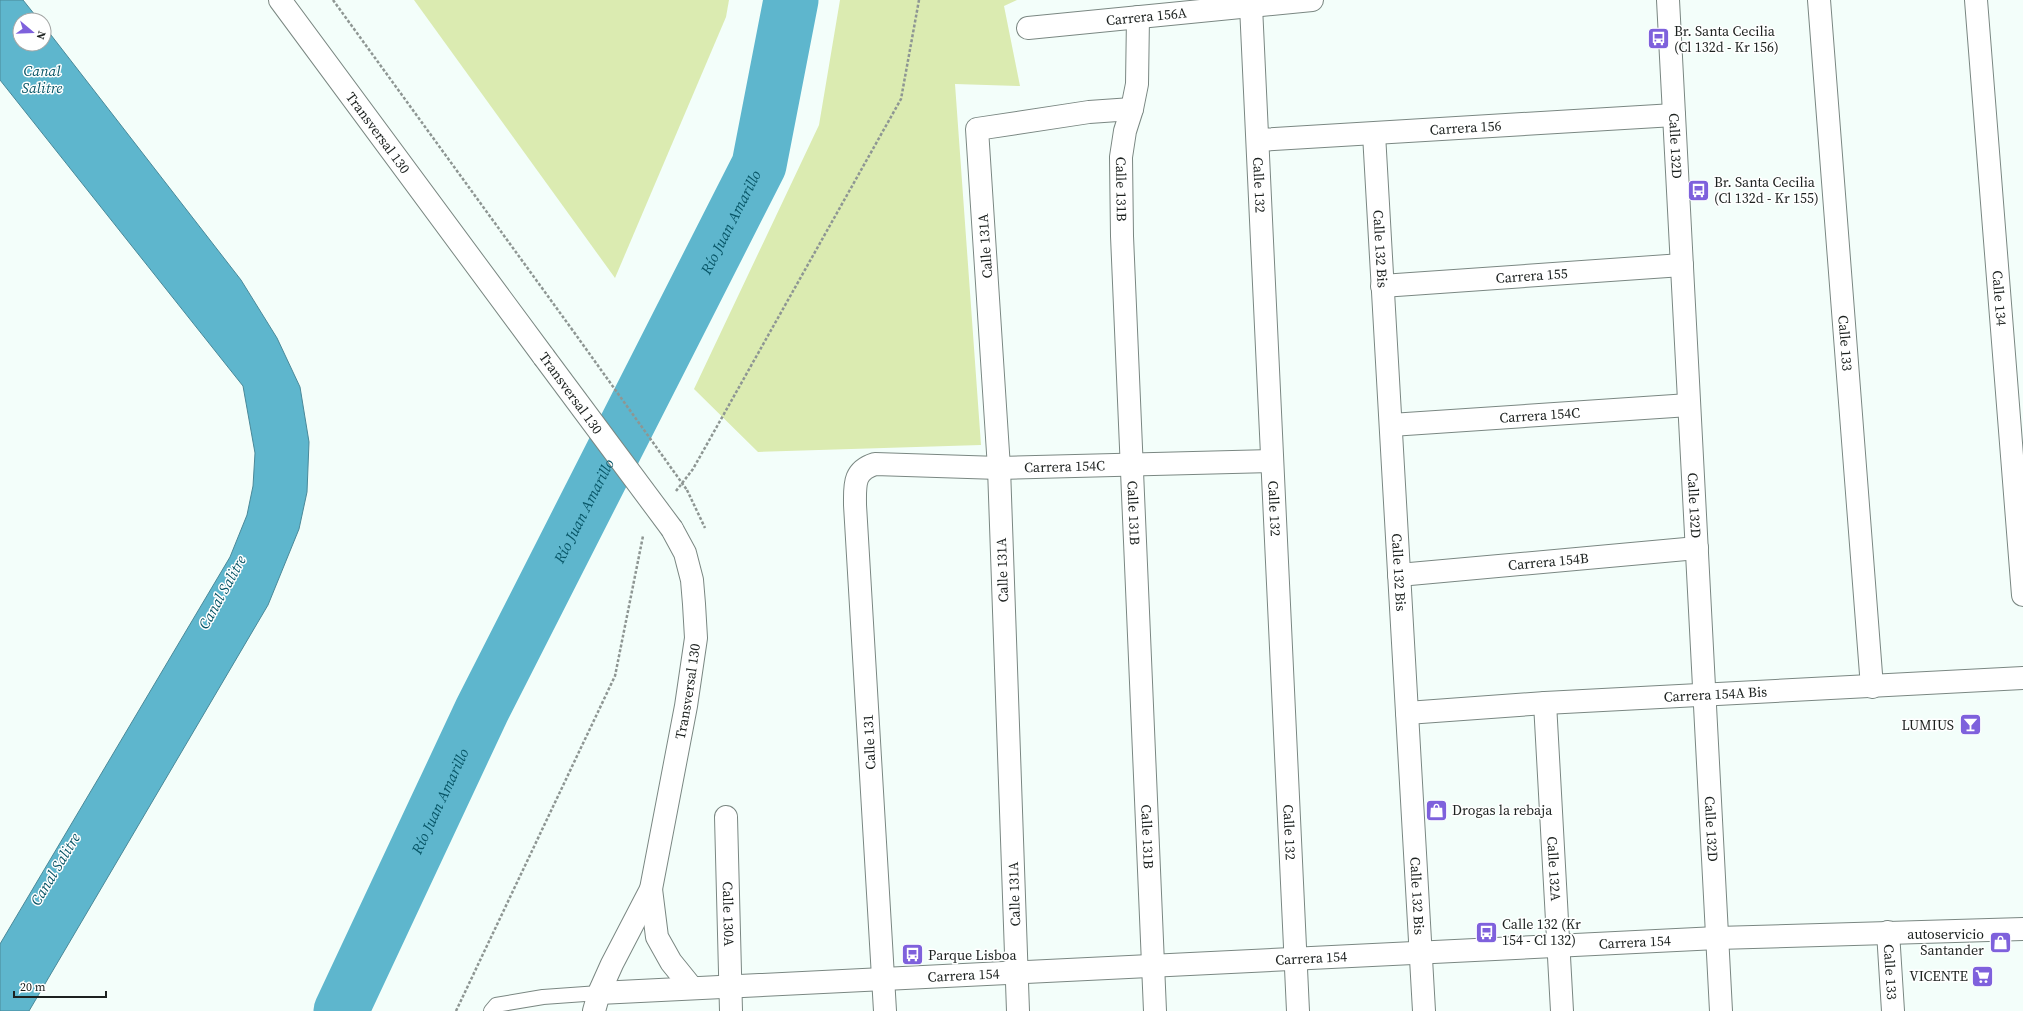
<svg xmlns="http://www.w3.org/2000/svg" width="2023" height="1011" font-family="'Source Serif 4',serif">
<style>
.green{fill:#dbebb1}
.water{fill:#5eb6cd;stroke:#4a8999}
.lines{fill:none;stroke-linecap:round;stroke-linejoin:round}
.river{stroke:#5eb6cd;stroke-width:55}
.lane-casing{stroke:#7a8782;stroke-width:16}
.street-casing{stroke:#7a8782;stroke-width:24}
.secondary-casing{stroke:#7a8782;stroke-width:24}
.path{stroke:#8e9693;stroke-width:2.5;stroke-dasharray:3 2;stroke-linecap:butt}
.lane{stroke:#fff;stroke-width:14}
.street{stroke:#fff;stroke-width:22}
.secondary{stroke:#fff;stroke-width:22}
.secondary-bridge-casing{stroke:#7a8782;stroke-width:24;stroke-linecap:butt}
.path-bridge{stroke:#8e9693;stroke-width:2.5;stroke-dasharray:3 2;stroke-linecap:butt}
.secondary-bridge{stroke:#fff;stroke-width:22}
.labels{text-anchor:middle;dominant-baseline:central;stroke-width:3;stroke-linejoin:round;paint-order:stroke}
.street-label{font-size:14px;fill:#1c211f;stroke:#fff}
.poi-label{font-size:14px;fill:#1c211f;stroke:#fff;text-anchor:start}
.water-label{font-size:15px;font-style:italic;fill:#085667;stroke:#fff}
</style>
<rect width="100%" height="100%" fill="#f3fefa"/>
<!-- green -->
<g class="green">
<path d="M414,0h315l-3,17 -111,261z"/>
<path d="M840,0h177l-13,6 16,80 -65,-2 26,361 -223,7 -64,-63 125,-264z"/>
</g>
<!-- water -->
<path class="water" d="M0,0h23l16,20h-19v24h24v-18l197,254 36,58 23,49 9,55 -2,50 -8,37 -31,76 -239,406h-29v-67l230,-387 17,-42 6,-29 2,-33 -12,-67 -243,-306z"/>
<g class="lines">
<!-- river -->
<path class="river" id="s1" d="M341,1011l141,-301 277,-545 32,-165"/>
<defs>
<path id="lane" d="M491,1011l5,-6 47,-8 56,-4"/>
<g id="street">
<path id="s2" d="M1819,0l53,687"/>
<path id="s3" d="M1976,0l47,595"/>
<path id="s4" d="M1251,6l47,1005"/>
<path id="s5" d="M1138,17l-1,67 -5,25 -7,22 -4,26 1,79 33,775"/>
<path id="s6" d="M1028,28l284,-28"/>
<path id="s7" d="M1374,134l50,877"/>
<path id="s8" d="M1258,140l416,-25"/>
<path id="s9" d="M1382,286l300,-21"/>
<path id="s10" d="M1391,425l298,-20"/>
<path id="s11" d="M1399,575l298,-27"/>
<path id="s12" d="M1545,703l17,308"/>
<path id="s13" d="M1407,713l138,-10 478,-25"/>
<path id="s14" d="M726,817l5,194"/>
<path id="s15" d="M1888,932l5,79"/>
<path d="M1717,938l306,-9"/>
<path id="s16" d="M885,1011l-30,-506c0,-20 -2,-34 20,-41l124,4 273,-7"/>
<path d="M1018,1011l-19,-543 -22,-339 112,-17 43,-3"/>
</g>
<g id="secondary">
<path id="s17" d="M280,0l264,357"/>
<path id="s18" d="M1668,0l53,1011"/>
<path d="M651,889l6,48 14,25 21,26"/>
<path id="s19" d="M599,993l1118,-55"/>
<path id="s20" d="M594,1011l5,-18 13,-29 39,-75 35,-183 10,-68 -2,-34 -2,-24 -7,-27 -13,-24"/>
</g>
</defs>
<!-- lane casing -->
<use href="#lane" class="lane-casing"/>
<!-- street casing -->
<use href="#street" class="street-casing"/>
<!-- secondary casing -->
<use href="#secondary" class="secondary-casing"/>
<!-- path -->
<g class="path">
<path d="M333,0l238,328"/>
<path d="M687,490l18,38"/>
<path d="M676,491l17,-22 208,-370 18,-99"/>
<path d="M456,1011l159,-335 28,-140"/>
</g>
<!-- lane -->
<use href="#lane" class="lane"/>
<!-- street -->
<use href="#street" class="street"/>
<!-- secondary -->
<use href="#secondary" class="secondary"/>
<defs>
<path id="secondary-bridge" d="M544,357l128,172"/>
</defs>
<!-- secondary-bridge casing -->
<use href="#secondary-bridge" class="secondary-bridge-casing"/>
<!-- path-bridge -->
<path class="path-bridge" d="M571,328l116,162"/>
<!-- secondary-bridge -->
<use href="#secondary-bridge" class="secondary-bridge"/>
</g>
<!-- icons -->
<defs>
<symbol id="bus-square" viewBox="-11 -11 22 22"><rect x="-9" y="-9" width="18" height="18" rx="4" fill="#7e61dc" stroke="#fff"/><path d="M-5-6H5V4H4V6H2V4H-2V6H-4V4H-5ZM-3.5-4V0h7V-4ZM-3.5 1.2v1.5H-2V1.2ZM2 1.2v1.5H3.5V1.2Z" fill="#fff"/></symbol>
<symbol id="bar-square" viewBox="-11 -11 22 22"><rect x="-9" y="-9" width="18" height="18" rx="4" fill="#7e61dc" stroke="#fff"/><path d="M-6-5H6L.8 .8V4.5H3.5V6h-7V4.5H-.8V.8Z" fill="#fff"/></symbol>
<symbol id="shop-square" viewBox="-11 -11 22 22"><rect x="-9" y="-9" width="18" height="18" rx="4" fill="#7e61dc" stroke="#fff"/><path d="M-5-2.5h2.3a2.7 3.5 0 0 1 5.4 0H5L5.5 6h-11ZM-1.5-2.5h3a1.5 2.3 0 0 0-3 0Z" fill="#fff"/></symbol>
<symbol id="supermarket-square" viewBox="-11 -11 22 22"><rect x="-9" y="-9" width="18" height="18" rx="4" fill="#7e61dc" stroke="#fff"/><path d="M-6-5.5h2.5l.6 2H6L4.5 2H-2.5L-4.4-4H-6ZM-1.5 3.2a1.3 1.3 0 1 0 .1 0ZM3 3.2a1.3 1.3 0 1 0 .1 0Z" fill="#fff"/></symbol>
</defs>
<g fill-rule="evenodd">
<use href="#bus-square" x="1646" y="26" width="25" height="25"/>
<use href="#bus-square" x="1686" y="178" width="25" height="25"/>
<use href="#bar-square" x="1958" y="712" width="25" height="25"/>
<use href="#shop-square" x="1424" y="798" width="25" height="25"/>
<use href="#bus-square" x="1474" y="920" width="25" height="25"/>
<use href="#shop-square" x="1988" y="930" width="25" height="25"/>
<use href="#bus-square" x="900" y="942" width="25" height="25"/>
<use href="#supermarket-square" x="1970" y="964" width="25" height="25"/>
</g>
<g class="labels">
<!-- street labels -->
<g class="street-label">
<text stroke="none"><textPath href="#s6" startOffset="119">Carrera 156A</textPath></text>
<text stroke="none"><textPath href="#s8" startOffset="208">Carrera 156</textPath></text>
<text stroke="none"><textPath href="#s17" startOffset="165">Transversal 130</textPath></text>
<text stroke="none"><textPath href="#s18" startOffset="146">Calle 132D</textPath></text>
<text stroke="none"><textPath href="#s4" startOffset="179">Calle 132</textPath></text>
<text stroke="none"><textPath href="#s5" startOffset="174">Calle 131B</textPath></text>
<text transform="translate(985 246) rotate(-94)">Calle 131A</text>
<text stroke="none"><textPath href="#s7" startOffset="115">Calle 132 Bis</textPath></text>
<text stroke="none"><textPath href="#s9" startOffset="150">Carrera 155</textPath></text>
<text stroke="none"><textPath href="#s3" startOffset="299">Calle 134</textPath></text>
<text stroke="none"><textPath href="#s2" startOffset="344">Calle 133</textPath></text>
<text transform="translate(571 393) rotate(54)">Transversal 130</text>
<text stroke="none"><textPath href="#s10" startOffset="149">Carrera 154C</textPath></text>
<text stroke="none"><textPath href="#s16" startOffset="747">Carrera 154C</textPath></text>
<text stroke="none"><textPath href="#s18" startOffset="506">Calle 132D</textPath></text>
<text stroke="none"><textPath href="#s4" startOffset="503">Calle 132</textPath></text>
<text stroke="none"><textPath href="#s5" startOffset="498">Calle 131B</textPath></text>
<text stroke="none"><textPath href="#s11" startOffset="150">Carrera 154B</textPath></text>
<text transform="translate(1002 570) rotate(-92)">Calle 131A</text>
<text stroke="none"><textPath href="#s7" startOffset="439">Calle 132 Bis</textPath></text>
<text stroke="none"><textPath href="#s20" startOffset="336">Transversal 130</textPath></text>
<text stroke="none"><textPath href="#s13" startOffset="309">Carrera 154A Bis</textPath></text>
<text transform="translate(869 742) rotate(-93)">Calle 131</text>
<text stroke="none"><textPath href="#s18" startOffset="830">Calle 132D</textPath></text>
<text stroke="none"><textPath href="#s4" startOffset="827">Calle 132</textPath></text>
<text stroke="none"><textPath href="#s5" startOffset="822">Calle 131B</textPath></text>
<text stroke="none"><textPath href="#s12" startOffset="166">Calle 132A</textPath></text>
<text transform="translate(1014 894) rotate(-92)">Calle 131A</text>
<text stroke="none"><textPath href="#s7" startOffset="763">Calle 132 Bis</textPath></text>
<text stroke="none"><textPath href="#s14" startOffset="97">Calle 130A</textPath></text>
<text stroke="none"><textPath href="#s19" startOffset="1037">Carrera 154</textPath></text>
<text stroke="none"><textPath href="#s19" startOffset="713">Carrera 154</textPath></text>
<text stroke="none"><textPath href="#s15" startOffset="40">Calle 133</textPath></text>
<text stroke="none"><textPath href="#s19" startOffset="365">Carrera 154</textPath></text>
</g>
<!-- poi labels -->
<g class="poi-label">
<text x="1674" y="31">Br. Santa Cecilia<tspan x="1674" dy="16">(Cl 132d - Kr 156)</tspan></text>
<text x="1714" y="182">Br. Santa Cecilia<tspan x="1714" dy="16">(Cl 132d - Kr 155)</tspan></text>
<text x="1954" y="725" text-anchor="end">LUMIUS</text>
<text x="1452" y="810">Drogas la rebaja</text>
<text x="1502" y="924">Calle 132 (Kr<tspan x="1502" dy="16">154 - Cl 132)</tspan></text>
<text x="1984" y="934" text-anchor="end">autoservicio<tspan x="1984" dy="16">Santander</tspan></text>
<text x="928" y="955">Parque Lisboa</text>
<text x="1968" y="976" text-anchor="end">VICENTE</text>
</g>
<!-- water labels -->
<g class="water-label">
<text x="42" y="70">Canal<tspan x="42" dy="17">Salitre</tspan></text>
<text stroke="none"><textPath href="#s1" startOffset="880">Río Juan Amarillo</textPath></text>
<text stroke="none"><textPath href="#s1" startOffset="556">Río Juan Amarillo</textPath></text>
<text transform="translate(222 592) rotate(-61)">Canal Salitre</text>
<text stroke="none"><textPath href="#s1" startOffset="232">Río Juan Amarillo</textPath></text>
<text transform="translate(55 869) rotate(-59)">Canal Salitre</text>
</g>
</g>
<!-- north arrow -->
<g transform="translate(32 32) rotate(109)"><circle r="19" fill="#ffffff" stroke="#a4a6a5"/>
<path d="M0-3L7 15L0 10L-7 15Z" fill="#7e61dc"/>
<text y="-6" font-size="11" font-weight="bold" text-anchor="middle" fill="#1c211f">N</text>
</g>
<!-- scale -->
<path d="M14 991v6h92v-6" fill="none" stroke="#1c211f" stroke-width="2"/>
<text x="20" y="991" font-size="12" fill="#1c211f" stroke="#ffffff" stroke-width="3" paint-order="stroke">20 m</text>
</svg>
